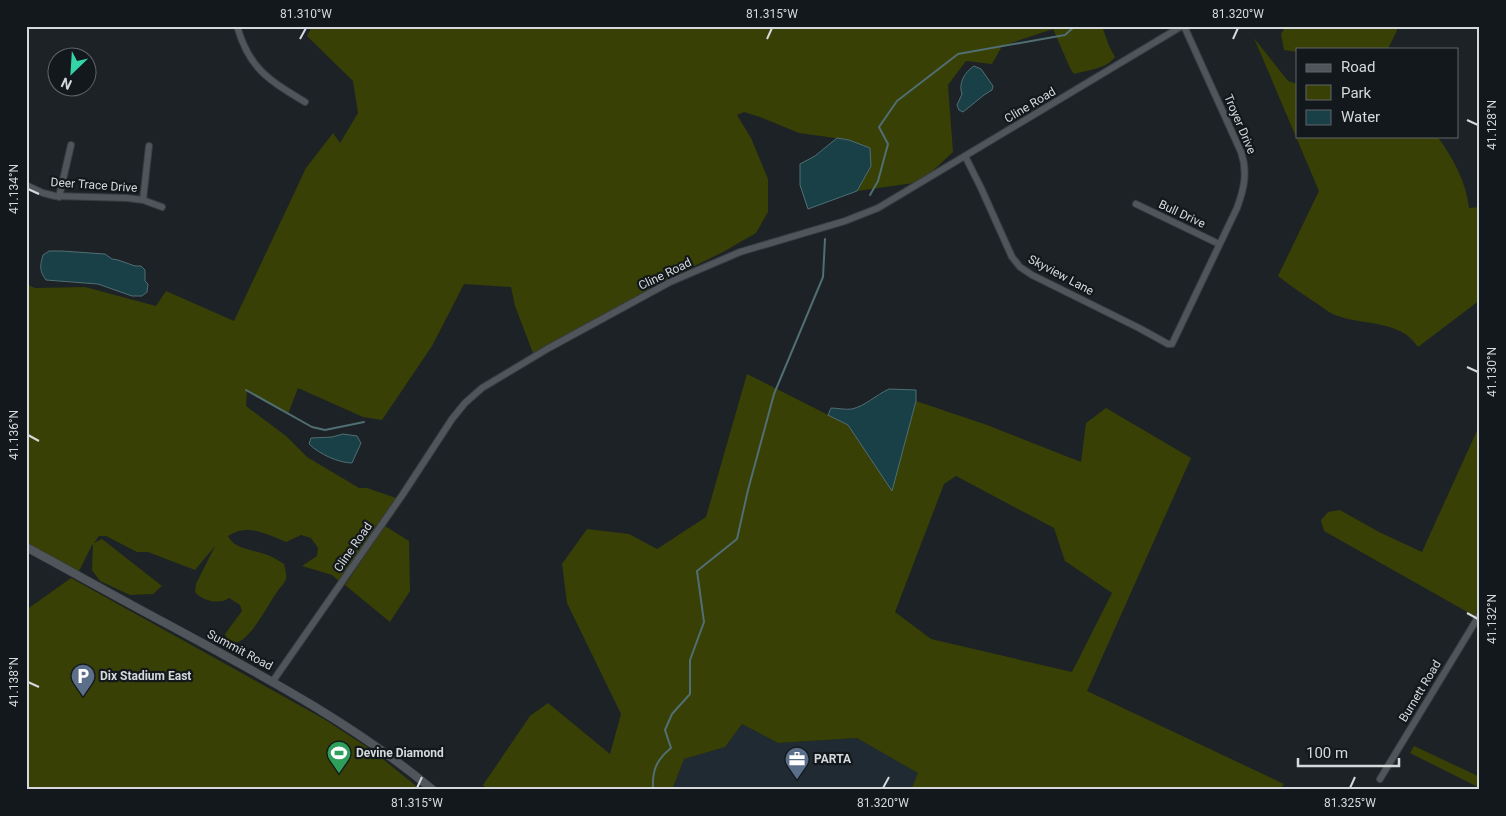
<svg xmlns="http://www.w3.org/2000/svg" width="1506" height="816" font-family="Roboto,sans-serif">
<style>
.built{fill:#202a32}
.green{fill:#384005;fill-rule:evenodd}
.water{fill:#184046;stroke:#516e73}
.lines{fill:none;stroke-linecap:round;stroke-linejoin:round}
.stream{stroke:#516e73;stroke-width:2}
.minor-casing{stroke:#383c40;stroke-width:8}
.tertiary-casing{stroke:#383c40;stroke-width:9}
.minor{stroke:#4f555a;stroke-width:6}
.tertiary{stroke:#4f555a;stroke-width:8}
.ticks{fill:none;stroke:#d5d9dc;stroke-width:2}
.labels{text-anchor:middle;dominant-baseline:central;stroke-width:4.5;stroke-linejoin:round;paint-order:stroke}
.street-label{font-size:12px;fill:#d5d9dc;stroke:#13181c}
.poi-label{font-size:12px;font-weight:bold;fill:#d5d9dc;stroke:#13181c;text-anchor:start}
.neatline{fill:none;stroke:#d5d9dc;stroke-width:2}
.ticks-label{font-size:12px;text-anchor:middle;fill:#d5d9dc}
</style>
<rect width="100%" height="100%" fill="#1c2225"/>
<!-- built -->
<path class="built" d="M742,724l36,19 79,-5 62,35 -8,17h-239l12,-31 41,-12z"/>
<!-- green -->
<g class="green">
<path d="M312,26h790l7,20 6,11c-9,12 -27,13 -41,17l-4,-6 -17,-39 -51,17 -10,18 -26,-3 -18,24 5,67 -32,30 -64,9 14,-25 -22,-26 -50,-7 -39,-16 -16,-5 -7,3 14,23 17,41v33l-12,21 -33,19 -53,26 -137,75 -18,-47 -4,-19 -47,-3 -32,62 -50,74 -19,-3 -65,-29 -10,26 -41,-24 -1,16 40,30 21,21 52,31h8l29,10 -57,83 -7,-6 -30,-9 15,-10 1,-8 -7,-10 -10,-3 -15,7c-20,-8 -38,-19 -58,-6 7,15 28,13 42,20 5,2 9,5 14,8 1,5 3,10 2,15 -2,6 -6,8 -9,13 -9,12 -26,48 -42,51 -1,0 -5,-1 -7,-1l-3,-8 17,-23 -2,-6 -11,-7c-9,7 -27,3 -34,-6l1,-8 19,-38 -20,24 -47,-18h-11l-31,-16h-7l-5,7 8,-4 60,47 -9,8 -23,1 -30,-14 -8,-11 1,-26 -2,3 -12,24 -53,-28v-259l9,4 50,-1 71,19 10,-15 68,30 72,-153 27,-35 7,10 18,-30 -5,-32 -46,-45z"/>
<path d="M1286,26h113l-11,23h-91v3l-13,-2 -3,-16z"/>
<path d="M1254,38l34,43 9,3v52h140c16,22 29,45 32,72l11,-1v93l-62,47c-18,-28 -55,-21 -83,-32 -6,-2 -11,-7 -16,-10 -14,-9 -28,-19 -41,-29l41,-85z"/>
<path d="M747,374l101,51 44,65 24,-89 71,24 94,37 5,-39 20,-15 85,50 -104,233 197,93 -4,6h-369l7,-17 -61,-35 -79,5 -36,-19 -17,23 -41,12 -12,31h-184l-5,-5 47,-69 18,-13 62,51 11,-40 -54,-111 -5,-39 25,-35 42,5 28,15 49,-32zM956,476l98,52 11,33 47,32 -40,79 -141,-33 -36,-27 49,-128z"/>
<path d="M1480,424v190l-2,4 -154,-87 -3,-11 7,-8 12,-2 39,22 43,20z"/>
<path d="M385,526l24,15 1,50 -20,31 -45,-37z"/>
<path d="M71,578l253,141 49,32 48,39h-395v-180z"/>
<path d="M1414,746l66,31v11l-70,-35z"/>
</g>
<!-- water -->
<g class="water">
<path d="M974,66l7,3 12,17 -1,4 -8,5 -21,17 -4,-2 -2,-5 5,-11c-4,-11 3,-22 12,-28z"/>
<path d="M837,138l12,2 21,8 1,18 -14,25 -49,18 -8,-24v-21l15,-8z"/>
<path d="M49,251h13l43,3 7,5 6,1 17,6h6l4,4v11l3,3 -1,8 -5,4h-10l-34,-12 -52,-4c-7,-10 -6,-14 -3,-25z"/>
<path d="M889,389l27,1v11l-24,90 -44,-66 -20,-10 3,-7c6,0 14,2 21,1 13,-3 24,-14 37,-20z"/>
<path d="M343,434l14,2 4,7 -9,20c-13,0 -33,-9 -43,-19l2,-6 21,-1z"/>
</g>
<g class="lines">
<!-- stream -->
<g class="stream">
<path d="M870,195l8,-14 10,-37 -9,-17 18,-26 61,-47 107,-19 10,-9"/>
<path d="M246,390l66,37 13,3 39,-8"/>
<path d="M653,790c-1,-19 3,-30 18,-42l-6,-18 7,-16 18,-20v-34l14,-38 -7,-51 40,-32 11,-49 26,-96 49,-117 2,-38"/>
</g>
<defs>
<g id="minor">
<path d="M237,26c12,43 32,54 68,76"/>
<path d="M965,156l16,32 31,69 8,10 12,8 107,53 29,16h4l65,-136c7,-19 11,-36 4,-56l-57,-126"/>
<path d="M26,185l17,8 12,3 72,2 16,2 19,7"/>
<path d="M59,197l12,-52"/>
<path d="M143,200l6,-54"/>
<path d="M1136,204l83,40"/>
<path d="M273,681l130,-187 49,-75 13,-16 17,-15 65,-39 123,-67 70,-30 105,-31 33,-13 304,-182"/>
<path d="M1380,779l100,-165"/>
</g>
<path id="tertiary" d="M26,547c48,26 96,53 143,78 92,50 184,98 264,165"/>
</defs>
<!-- minor casing -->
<use href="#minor" class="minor-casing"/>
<!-- tertiary casing -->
<use href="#tertiary" class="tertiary-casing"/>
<!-- minor -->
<use href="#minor" class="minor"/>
<!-- tertiary -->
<use href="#tertiary" class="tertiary"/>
</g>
<!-- ticks -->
<path class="ticks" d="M300,39l6,-11M767,39l5,-11M1233,39l5,-11M1467,120l11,5M28,189l11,5M1467,367l11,5M28,435l11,6M1467,613l11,6M28,682l11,5M417,788l5,-11M883,788l6,-11M1350,788l5,-11"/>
<!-- icons -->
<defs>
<symbol id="parking-pin" viewBox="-11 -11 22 30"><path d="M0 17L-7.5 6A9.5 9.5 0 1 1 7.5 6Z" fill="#5c6f8a" stroke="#13181c"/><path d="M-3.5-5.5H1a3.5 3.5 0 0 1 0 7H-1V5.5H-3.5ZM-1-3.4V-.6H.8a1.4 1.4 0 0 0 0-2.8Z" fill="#fff"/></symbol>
<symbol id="stadium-pin" viewBox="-11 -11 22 30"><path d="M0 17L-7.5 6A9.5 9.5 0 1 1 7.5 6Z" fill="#2e9e5b" stroke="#13181c"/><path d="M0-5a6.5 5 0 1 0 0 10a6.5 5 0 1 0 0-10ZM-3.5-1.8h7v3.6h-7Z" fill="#fff"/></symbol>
<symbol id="office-pin" viewBox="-11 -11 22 30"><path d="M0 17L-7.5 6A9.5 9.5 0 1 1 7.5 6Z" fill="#5c6f8a" stroke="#13181c"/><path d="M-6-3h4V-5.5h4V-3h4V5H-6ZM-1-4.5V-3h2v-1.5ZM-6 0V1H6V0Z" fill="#fff"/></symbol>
</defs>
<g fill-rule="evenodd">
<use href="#parking-pin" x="69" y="662" width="28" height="38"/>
<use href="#stadium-pin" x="325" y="739" width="28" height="38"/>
<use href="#office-pin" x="783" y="745" width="28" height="38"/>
</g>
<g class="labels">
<!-- street labels -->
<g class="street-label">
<text transform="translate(1030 105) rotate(-31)">Cline Road</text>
<text transform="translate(1240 124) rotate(67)">Troyer Drive</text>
<text transform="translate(94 185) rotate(4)">Deer Trace Drive</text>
<text transform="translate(1182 214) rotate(25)">Bull Drive</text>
<text transform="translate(665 274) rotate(-26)">Cline Road</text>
<text transform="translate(1061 275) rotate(28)">Skyview Lane</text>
<text transform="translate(353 547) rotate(-55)">Cline Road</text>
<text transform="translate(240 650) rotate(28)">Summit Road</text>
<text transform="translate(1420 691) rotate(-59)">Burnett Road</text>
</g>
<!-- poi labels -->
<g class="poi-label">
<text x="100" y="676">Dix Stadium East</text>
<text x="356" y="753">Devine Diamond</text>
<text x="814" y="759">PARTA</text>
</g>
</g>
<!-- border -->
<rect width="1506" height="816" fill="none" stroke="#13181c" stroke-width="55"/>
<!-- legend -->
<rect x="1296" y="48" width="162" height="90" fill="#13181c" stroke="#616569"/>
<rect x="1306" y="64" width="25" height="8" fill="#4f555a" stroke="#616569"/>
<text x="1341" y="72" font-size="15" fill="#d5d9dc">Road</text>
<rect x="1306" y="85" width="25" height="15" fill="#384005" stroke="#616569"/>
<text x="1341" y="98" font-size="15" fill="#d5d9dc">Park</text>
<rect x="1306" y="110" width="25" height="15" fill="#184046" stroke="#616569"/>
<text x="1341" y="122" font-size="15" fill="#d5d9dc">Water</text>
<!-- north arrow -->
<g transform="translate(72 72) rotate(205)"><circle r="24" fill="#13181c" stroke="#616569"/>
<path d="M0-4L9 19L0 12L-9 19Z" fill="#33d4a8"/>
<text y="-8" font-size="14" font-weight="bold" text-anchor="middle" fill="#d5d9dc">N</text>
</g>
<!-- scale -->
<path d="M1298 758v8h101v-8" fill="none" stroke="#d5d9dc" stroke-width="2.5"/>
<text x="1306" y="758" font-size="15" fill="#d5d9dc" stroke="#13181c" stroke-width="4" paint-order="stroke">100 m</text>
<rect x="28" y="28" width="1450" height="760" class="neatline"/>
<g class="ticks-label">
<text x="306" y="18">81.310°W</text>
<text x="772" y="18">81.315°W</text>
<text x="1238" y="18">81.320°W</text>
<text transform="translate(1492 125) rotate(-90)" y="4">41.128°N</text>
<text transform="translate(14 189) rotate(-90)" y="4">41.134°N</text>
<text transform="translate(1492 372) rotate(-90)" y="4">41.130°N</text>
<text transform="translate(14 435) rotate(-90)" y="4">41.136°N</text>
<text transform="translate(1492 619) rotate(-90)" y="4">41.132°N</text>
<text transform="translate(14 682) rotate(-90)" y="4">41.138°N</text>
<text x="417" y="807">81.315°W</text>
<text x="883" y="807">81.320°W</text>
<text x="1350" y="807">81.325°W</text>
</g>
</svg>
